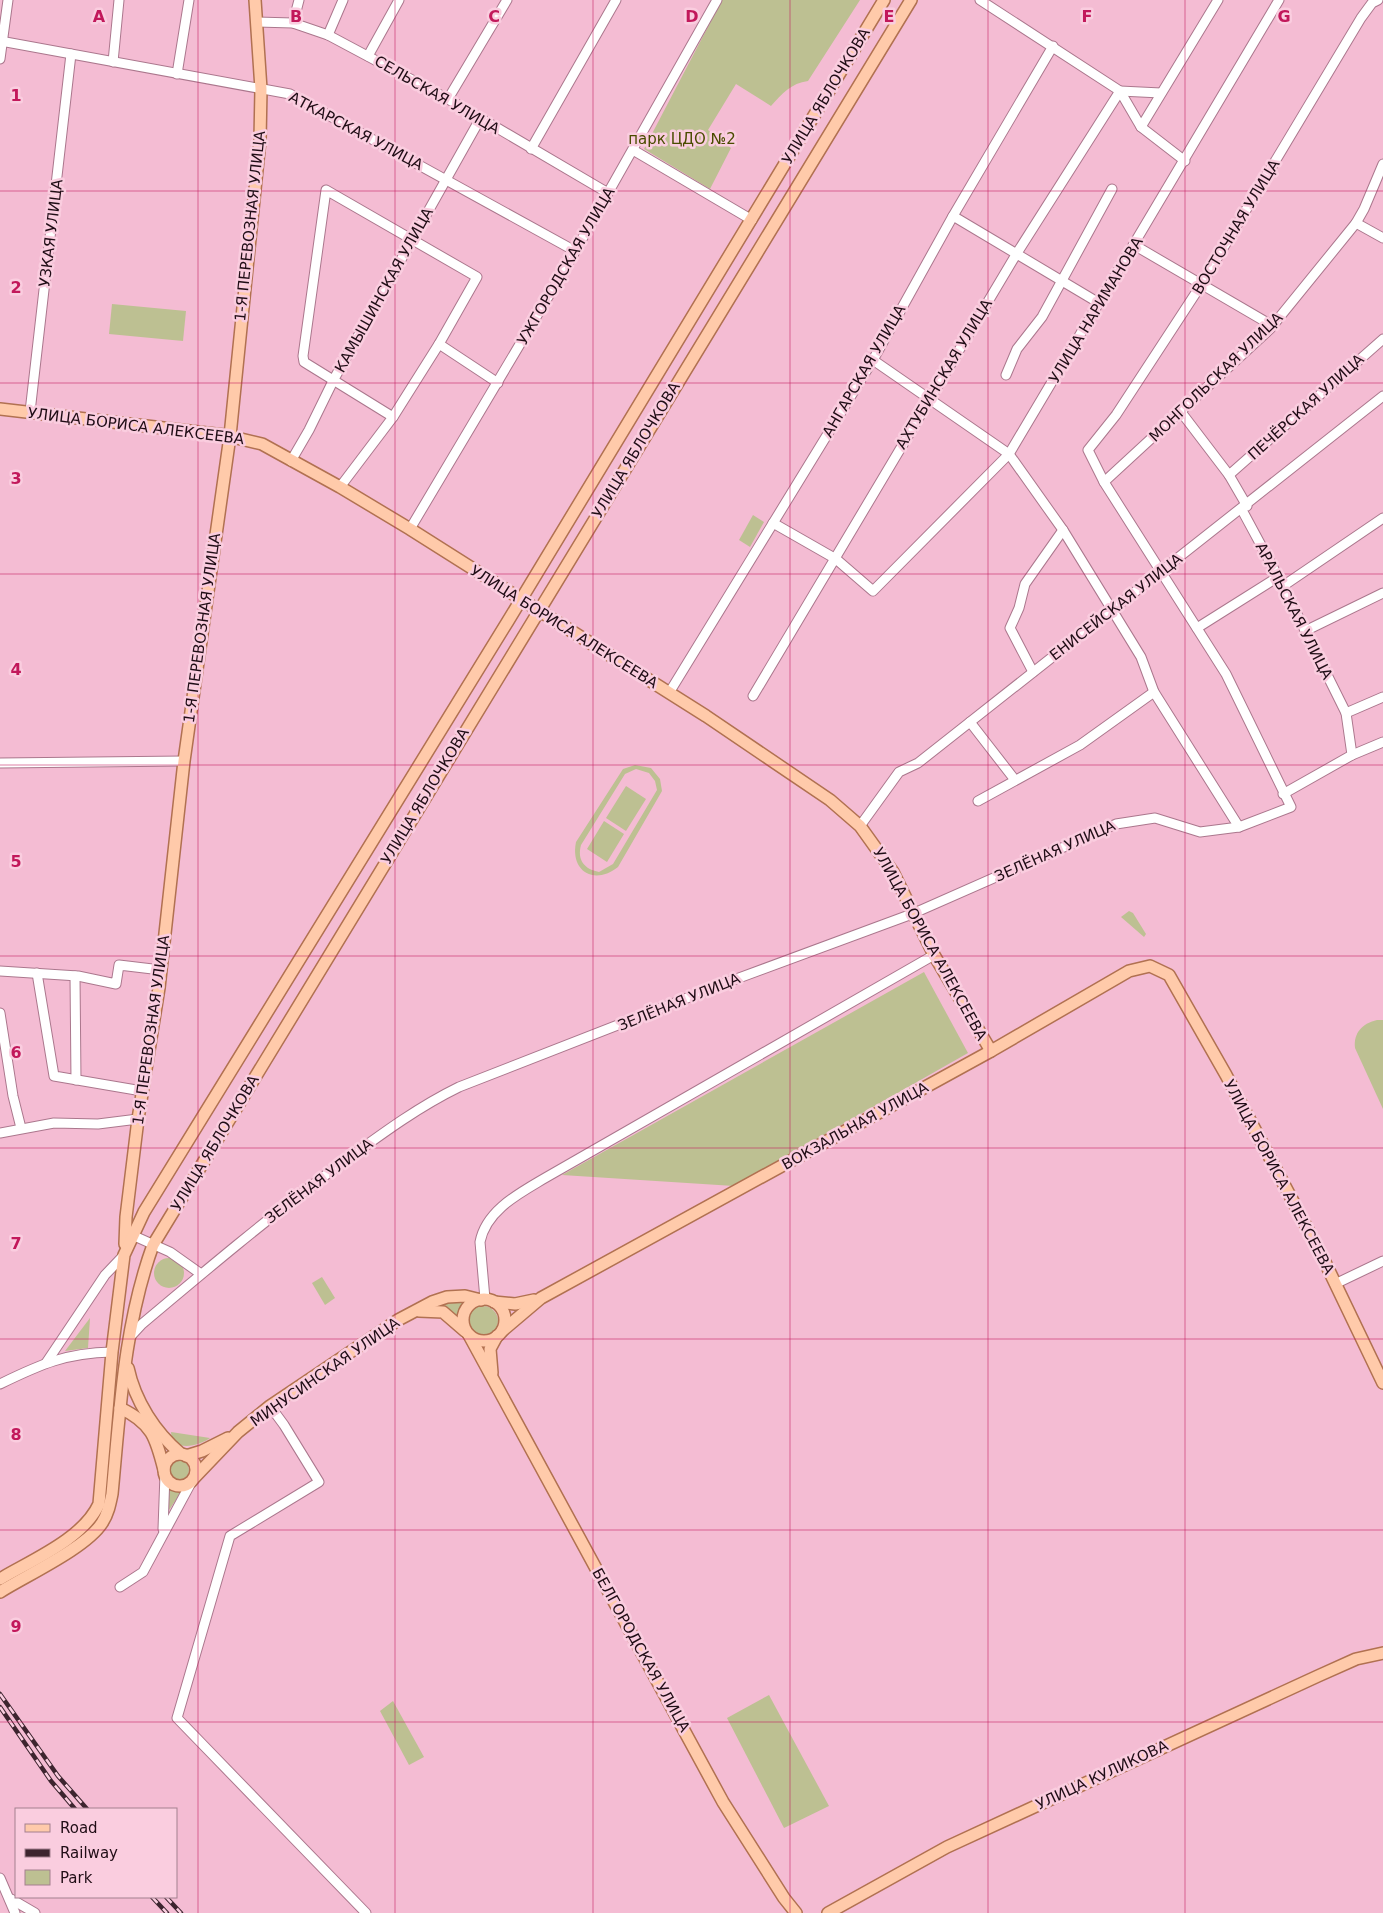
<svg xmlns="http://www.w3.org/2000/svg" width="1383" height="1913" font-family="'DejaVu Sans',sans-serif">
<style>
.green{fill:#bdc092;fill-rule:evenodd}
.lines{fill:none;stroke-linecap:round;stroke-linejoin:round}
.minor-casing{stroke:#ab778d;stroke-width:11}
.major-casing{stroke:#b17151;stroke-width:14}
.minor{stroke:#fff;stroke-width:9}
.major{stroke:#ffcaaa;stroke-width:11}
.rail-casing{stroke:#3d252f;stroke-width:4.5}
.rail{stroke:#facddf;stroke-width:2.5;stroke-dasharray:8;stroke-linecap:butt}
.grid{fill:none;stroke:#c2185b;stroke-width:1;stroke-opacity:0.55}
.labels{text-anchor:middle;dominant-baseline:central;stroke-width:5;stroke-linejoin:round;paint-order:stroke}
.street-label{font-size:15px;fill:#200d16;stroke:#facddf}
.park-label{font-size:15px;fill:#4a4c00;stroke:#facddf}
.grid-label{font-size:16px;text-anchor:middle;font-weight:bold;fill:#c2185b;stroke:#facddf;stroke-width:5;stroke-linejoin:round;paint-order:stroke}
</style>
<rect width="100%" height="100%" fill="#f4bcd3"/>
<!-- green -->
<g class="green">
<path d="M722,0h138l-52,81c-17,2 -26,13 -37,25l-35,-22 -28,46 23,18 -21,41 -66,-40z"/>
<path d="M112,304l74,7 -3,30 -74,-7z"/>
<path d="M753,515l11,7 -14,25 -11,-7z"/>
<path d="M635,765l16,3 9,11 2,12 -44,76c-24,19 -48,4 -42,-25l47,-73zM636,769l13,4 6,8 2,9 -44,74 -14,8c-15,-3 -22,-12 -18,-27l44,-71z"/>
<path d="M626,786l20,13 -20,32 -20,-13z"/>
<path d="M604,821l20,13 -17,28 -20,-13z"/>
<path d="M1129,911l4,2 13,21 -2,3 -23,-20z"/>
<path d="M924,972l44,81 -234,133 -172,-11z"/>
<path d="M1377,1020h6v89l-28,-61c-2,-15 8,-25 22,-28z"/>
<circle cx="169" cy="1273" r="15"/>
<path d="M322,1277l13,21 -10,7 -13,-22z"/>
<path d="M467,1300l-7,9 -2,10 -29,-13 9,-4z"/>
<circle cx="483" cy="1321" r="15"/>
<path d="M90,1318l-2,30 -23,3z"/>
<path d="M171,1432l39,6c-11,8 -38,15 -39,-6z"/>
<circle cx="179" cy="1470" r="10"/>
<path d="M167,1484l10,5 7,-1 -17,25z"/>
<path d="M769,1695l60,111 -45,22 -57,-110z"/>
<path d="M393,1701l31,56 -15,8 -29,-54z"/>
</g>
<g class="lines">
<defs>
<g id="minor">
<path d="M980,0l140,91 21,36 44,34"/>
<path d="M257,22l36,1 35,12 120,64 160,94"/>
<path d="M293,23l6,-23"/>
<path d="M328,35l15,-35"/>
<path d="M0,41l290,53 285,157"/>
<path d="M368,56l31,-56"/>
<path d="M0,59l8,-59"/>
<path d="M113,62l6,-62"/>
<path d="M177,74l12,-74"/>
<path d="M448,99l59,-99"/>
<path d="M1141,127l77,-127"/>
<path d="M531,149l85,-149"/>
<path d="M633,150l119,70"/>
<path d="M326,190l151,87 -38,67 -46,73 -89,-55 -1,-6z"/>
<path d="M953,216l146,87"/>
<path d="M1356,223l27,15"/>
<path d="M1134,245l139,81"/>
<path d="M439,344l59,39"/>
<path d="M873,360l136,94 54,76 78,127 13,35 85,135"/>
<path d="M1006,375l11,-26 25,-32 70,-128"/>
<path d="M30,412l41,-358"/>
<path d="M1181,412l48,63 18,31"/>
<path d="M291,461l18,-31 25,-51 146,-260"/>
<path d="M1229,475l154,-136"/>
<path d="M1104,482l166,-153 86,-106 8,-14 19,-45"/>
<path d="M340,487l53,-70"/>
<path d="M1242,510l41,76 63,127"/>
<path d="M773,523l63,36 37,32 136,-137 270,-454"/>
<path d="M410,529l163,-274 144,-255"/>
<path d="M1283,586l100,-68"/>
<path d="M1197,628l81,-51"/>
<path d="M1305,631l78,-38"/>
<path d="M1033,672l-23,-44 9,-20 6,-24 38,-54"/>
<path d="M669,693l204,-333 80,-144 100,-170"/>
<path d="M753,696l264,-443 103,-162 41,2"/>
<path d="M970,722l45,58"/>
<path d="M1352,755l31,-13"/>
<path d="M0,763l184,-2"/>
<path d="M1283,794l69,-39 -6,-42 37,-16"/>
<path d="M978,801l102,-56 74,-53"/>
<path d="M860,826l39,-54 19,-9 52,-41 413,-326"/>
<path d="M0,971l78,5 38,8 3,-19 42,5"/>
<path d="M37,973l17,103 88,15"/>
<path d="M75,976l1,104"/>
<path d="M0,1013l13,83 8,32"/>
<path d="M0,1133l54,-10 44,1 40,-5"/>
<path d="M132,1235l38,17 31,22"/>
<path d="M1335,1284l48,-23"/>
<path d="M485,1299l-5,-57c6,-32 40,-49 65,-64l389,-223"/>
<path d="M130,1337l12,-13c63,-53 126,-106 193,-156 40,-29 79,-59 124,-81l269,-105 184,-68 204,-90 39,-6 45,14 39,-5 52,-20 -65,-133 -122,-192 -16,-32 28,-35 85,-130 160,-267 11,-15 6,-3"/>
<path d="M46,1363l59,-88 19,-20"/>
<path d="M0,1384c41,-20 66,-31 112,-32"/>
<path d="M270,1406l14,19 35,57 -89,54 -53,182 189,195"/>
<path d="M163,1529l2,-55"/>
<path d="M120,1587l23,-15 49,-91"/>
<path d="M0,1878l15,35"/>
<path d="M11,1899l24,14"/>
</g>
<g id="major">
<path d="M0,409l224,26 38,9 78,43 70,42 296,187 124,84 30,26 33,46 41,83 57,96"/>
<path d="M125,1244l1,-27 12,-98 21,-131 25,-227 46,-325 30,-296 1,-51 -6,-89"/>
<circle cx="484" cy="1320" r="21"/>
<path d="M494,1302l21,2 19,-4"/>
<path d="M419,1311l24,1 22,19"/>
<path d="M502,1331l39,-33 450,-247 138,-80 21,-5 19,9 57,100 97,183 60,125"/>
<path d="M469,1335l254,467 61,96 12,15"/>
<path d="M128,1368c7,33 27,64 53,86"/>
<path d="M492,1373l-2,-24 7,-13"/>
<path d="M120,1408c32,15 36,30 44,62"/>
<circle cx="180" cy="1470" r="16"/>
<path d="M186,1456l16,-5 26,-13"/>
<path d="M195,1477l43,-45 32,-26 128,-86 34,-18 15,-5 18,-1 16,4"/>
<path d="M0,1579c32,-19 83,-40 99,-75l13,-152 12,-97 20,-43 364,-591 376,-621"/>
<path d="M0,1592c27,-17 86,-44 102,-69 6,-9 8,-19 10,-29 8,-84 12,-169 41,-249l758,-1245"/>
<path d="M828,1913l119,-66 371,-171 38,-17 27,-6"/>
</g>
</defs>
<!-- minor casing -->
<use href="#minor" class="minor-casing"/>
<!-- major casing -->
<use href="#major" class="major-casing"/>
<!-- minor -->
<use href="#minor" class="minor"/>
<!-- major -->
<use href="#major" class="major"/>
<defs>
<g id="rail">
<path d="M0,1694l58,82 29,33"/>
<path d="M0,1707l51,74 24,28"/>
<path d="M152,1897l15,16"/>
<path d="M166,1897l15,16"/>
</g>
</defs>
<!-- rail casing -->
<use href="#rail" class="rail-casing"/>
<!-- rail -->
<use href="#rail" class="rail"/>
</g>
<!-- grid -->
<path class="grid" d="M198,0v1913M395,0v1913M593,0v1913M790,0v1913M988,0v1913M1185,0v1913M0,191h1383M0,383h1383M0,574h1383M0,765h1383M0,956h1383M0,1148h1383M0,1339h1383M0,1530h1383M0,1722h1383"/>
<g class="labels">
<!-- street labels -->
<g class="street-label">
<text transform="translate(437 95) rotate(30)">СЕЛЬСКАЯ УЛИЦА</text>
<text transform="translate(826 96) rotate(-59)">УЛИЦА ЯБЛОЧКОВА</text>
<text transform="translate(356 131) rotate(28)">АТКАРСКАЯ УЛИЦА</text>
<text transform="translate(250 226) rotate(-84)">1-Я ПЕРЕВОЗНАЯ УЛИЦА</text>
<text transform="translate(1236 227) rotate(-59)">ВОСТОЧНАЯ УЛИЦА</text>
<text transform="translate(51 233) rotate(-83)">УЗКАЯ УЛИЦА</text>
<text transform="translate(566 266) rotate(-60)">УЖГОРОДСКАЯ УЛИЦА</text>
<text transform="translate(384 290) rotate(-61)">КАМЫШИНСКАЯ УЛИЦА</text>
<text transform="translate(1096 310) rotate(-59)">УЛИЦА НАРИМАНОВА</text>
<text transform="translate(864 371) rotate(-60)">АНГАРСКАЯ УЛИЦА</text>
<text transform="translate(944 374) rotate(-59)">АХТУБИНСКАЯ УЛИЦА</text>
<text transform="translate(1216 377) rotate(-44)">МОНГОЛЬСКАЯ УЛИЦА</text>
<text transform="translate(1306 407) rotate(-42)">ПЕЧЁРСКАЯ УЛИЦА</text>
<text transform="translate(136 426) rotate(7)">УЛИЦА БОРИСА АЛЕКСЕЕВА</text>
<text transform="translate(636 450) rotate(-59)">УЛИЦА ЯБЛОЧКОВА</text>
<text transform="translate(1116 607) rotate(-38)">ЕНИСЕЙСКАЯ УЛИЦА</text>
<text transform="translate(1294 611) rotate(63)">АРАЛЬСКАЯ УЛИЦА</text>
<text transform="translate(564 627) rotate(32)">УЛИЦА БОРИСА АЛЕКСЕЕВА</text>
<text transform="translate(202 628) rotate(-82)">1-Я ПЕРЕВОЗНАЯ УЛИЦА</text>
<text transform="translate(425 796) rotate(-59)">УЛИЦА ЯБЛОЧКОВА</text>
<text transform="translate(1055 851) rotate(-24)">ЗЕЛЁНАЯ УЛИЦА</text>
<text transform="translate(930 944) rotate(61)">УЛИЦА БОРИСА АЛЕКСЕЕВА</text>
<text transform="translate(679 1002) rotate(-22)">ЗЕЛЁНАЯ УЛИЦА</text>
<text transform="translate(151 1030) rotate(-82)">1-Я ПЕРЕВОЗНАЯ УЛИЦА</text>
<text transform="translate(855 1126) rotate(-29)">ВОКЗАЛЬНАЯ УЛИЦА</text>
<text transform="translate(215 1143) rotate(-59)">УЛИЦА ЯБЛОЧКОВА</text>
<text transform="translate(1279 1177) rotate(62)">УЛИЦА БОРИСА АЛЕКСЕЕВА</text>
<text transform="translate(319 1181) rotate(-37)">ЗЕЛЁНАЯ УЛИЦА</text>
<text transform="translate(325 1372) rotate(-35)">МИНУСИНСКАЯ УЛИЦА</text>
<text transform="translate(641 1650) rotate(61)">БЕЛГОРОДСКАЯ УЛИЦА</text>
<text transform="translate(1102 1775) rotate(-25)">УЛИЦА КУЛИКОВА</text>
</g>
<!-- park labels -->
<g class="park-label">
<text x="682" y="139">парк ЦДО №2</text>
</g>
</g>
<g class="grid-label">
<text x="99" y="22">A</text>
<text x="296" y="22">B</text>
<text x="494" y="22">C</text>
<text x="692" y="22">D</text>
<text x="889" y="22">E</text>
<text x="1087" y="22">F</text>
<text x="1284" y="22">G</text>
<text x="16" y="101">1</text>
<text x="16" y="293">2</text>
<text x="16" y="484">3</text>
<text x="16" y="675">4</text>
<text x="16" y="867">5</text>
<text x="16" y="1058">6</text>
<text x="16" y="1249">7</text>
<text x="16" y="1440">8</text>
<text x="16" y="1632">9</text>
</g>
<!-- legend -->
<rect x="15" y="1808" width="162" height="90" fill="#facddf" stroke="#a3808f"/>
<rect x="25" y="1824" width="25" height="8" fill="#ffcaaa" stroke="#a3808f"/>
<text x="60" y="1833" font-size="15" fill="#200d16">Road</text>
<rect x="25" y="1849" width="25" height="8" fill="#3d252f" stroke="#a3808f"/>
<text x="60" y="1858" font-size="15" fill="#200d16">Railway</text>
<rect x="25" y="1870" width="25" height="15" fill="#bdc092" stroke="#a3808f"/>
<text x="60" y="1883" font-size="15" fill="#200d16">Park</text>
</svg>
